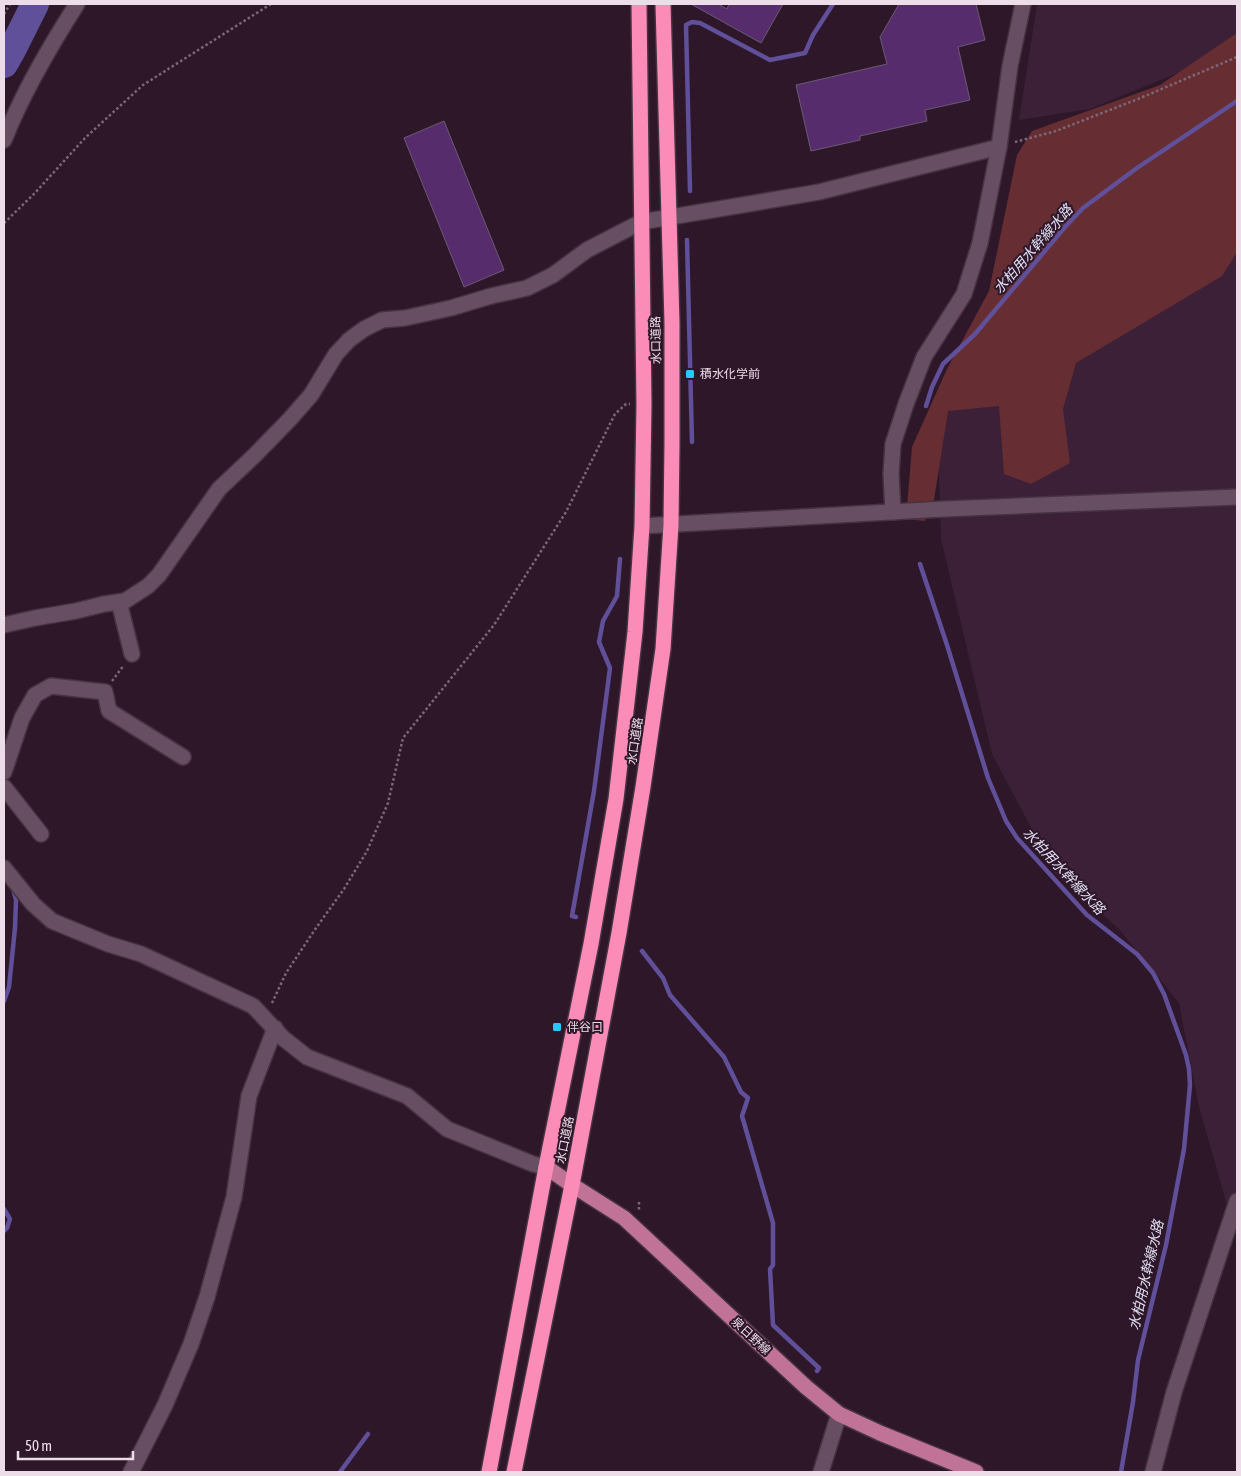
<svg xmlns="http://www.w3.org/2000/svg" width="1241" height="1476" font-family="'Asap Condensed','Noto Sans JP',sans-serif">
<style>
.built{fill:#3c2037}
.green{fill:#662e32}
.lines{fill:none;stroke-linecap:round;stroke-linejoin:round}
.stream{stroke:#604f99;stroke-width:4.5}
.river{stroke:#604f99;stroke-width:28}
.building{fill:#572c6d;stroke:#6a5a74}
.minor-casing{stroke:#453341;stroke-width:18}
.major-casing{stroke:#453341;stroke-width:18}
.highway-casing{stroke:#453341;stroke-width:18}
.path{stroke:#7c6878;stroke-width:2.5;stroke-dasharray:2.5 2.5;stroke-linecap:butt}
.minor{stroke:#684e62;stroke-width:15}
.major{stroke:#c07396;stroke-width:15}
.highway{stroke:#fb8cb8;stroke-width:15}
.poi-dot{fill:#26c9fe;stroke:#2e1729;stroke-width:2}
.labels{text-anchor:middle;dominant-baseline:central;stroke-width:4;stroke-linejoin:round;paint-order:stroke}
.street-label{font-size:12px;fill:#eddde9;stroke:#2e1729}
.poi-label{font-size:12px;fill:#eddde9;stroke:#2e1729;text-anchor:start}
.water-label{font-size:14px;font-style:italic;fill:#e0def3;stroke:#2e1729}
</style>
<rect width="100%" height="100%" fill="#2e1729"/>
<!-- built -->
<g class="built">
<path d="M1037,4h200v39l-13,11 -134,55 -71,11z"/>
<path d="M1237,242v998l-38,-133 -20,-104 -61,-75 -63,-55 -63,-119 -51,-215 -4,-128z"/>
</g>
<!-- green -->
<path class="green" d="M1237,33v219l-15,24 -146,87 -13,46 7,54 -39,21 -27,-10 -5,-68 -51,5 -14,89 -9,21 -19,-2 6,-72 35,-78 42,-78 28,-136 15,-24 128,-46z"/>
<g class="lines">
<!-- stream -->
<g class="stream">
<path d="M690,191l-4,-166 6,-3 8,1 70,37 35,-7 8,-18 20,-31"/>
<path d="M687,240l5,202"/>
<path d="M926,406l6,-19 11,-23 32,-30 90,-107 18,-19 54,-40 100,-67"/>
<path d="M920,564l27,81 41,133 18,43 11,17 70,77 50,39 16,19 11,21 22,61 3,14 1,16 -6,64 -18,96 -28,115 -5,42 -12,70"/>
<path d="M576,917l-4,-1 22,-125 16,-123 -11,-26 4,-21 14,-25 3,-37"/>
<path d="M642,951l21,27 7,17 54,62 17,35 7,6 -6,18 31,107v42l-3,4 3,56 46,43 -2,3"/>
<path d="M4,1001l5,-14 6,-59 1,-28 -3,-11"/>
<path d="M4,1209l6,10 -3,9 -3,3"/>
<path d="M340,1472l28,-38"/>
</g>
<!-- river -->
<path class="river" d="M4,64l8,-14 23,-46"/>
</g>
<!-- building -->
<g class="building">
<path d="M691,4h27l9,5 2,-5h54l-22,39z"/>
<path d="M899,4h77l9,36 -27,7 12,53 -45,10 2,11 -67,15v4l-49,11 -15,-66 91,-21 -7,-27z"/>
<path d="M444,121l60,149 -40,17 -60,-149z"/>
</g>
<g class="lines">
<defs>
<g id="minor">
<path d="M4,140c19,-48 45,-92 73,-136"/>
<path d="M893,512l-2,-38 2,-30 13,-40 18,-47 40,-63 16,-51 19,-96 11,-81 13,-62"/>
<path d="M642,526l302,-17 293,-12"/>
<path d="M119,602l13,52"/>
<path d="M4,625l31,-7 41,-7 28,-7 21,-3 23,-15 11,-11 60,-86 36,-34 35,-36 21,-24 25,-41 13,-14 15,-11 18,-9 23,-2 46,-10 40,-12 36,-8 26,-13 34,-25 54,-28 178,-30 180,-45"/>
<path d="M4,772l18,-54 13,-23 16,-9 54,6 4,19 74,46"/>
<path d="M4,787l37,47"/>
<path d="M4,868l29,36 19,17 56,23 33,10 112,52 30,32 24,19 100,39 40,33 86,35 13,3"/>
<path d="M131,1472l34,-67 26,-61 16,-47 27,-100 15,-101 26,-68"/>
<path d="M821,1472l18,-58"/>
<path d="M1153,1472l21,-80 63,-191"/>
</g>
<path id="major" d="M546,1167l26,18 52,33 182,169 33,27 41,19 96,39"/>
<g id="highway">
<path d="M489,1472l57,-305 45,-223 25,-145 19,-167 7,-106 2,-121 -5,-401"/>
<path d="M514,1472l58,-287 47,-252 24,-146 20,-138 8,-124 1,-82v-120l-9,-319"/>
</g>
</defs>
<!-- minor casing -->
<use href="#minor" class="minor-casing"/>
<!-- major casing -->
<use href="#major" class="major-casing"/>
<!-- highway casing -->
<use href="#highway" class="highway-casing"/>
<!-- path -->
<g class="path">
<path d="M4,14l6,-10"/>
<path d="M1015,142l41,-11 82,-32 99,-42"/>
<path d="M4,223l29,-28 52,-57 58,-53 128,-81"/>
<path d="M112,681l12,-16"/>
<path d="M272,1003l14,-30 30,-45 28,-39 23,-38 21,-48 15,-65 91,-113 72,-113 49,-98 11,-10h4"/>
<path d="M639,1202v8"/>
</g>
<!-- minor -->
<use href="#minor" class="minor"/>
<!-- major -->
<use href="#major" class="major"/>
<!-- highway -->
<use href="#highway" class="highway"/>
</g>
<!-- markers -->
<g class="poi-dot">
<rect x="685" y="369" width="10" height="10" rx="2.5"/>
<rect x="552" y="1022" width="10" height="10" rx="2.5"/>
</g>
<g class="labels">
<!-- street labels -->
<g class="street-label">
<text transform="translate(656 340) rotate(-91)">水口道路</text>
<text transform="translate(635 741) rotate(-82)">水口道路</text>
<text transform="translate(565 1140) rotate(-79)">水口道路</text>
<text transform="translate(751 1336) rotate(43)">泉日野線</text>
</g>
<!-- poi labels -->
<g class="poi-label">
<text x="700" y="374">積水化学前</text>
<text x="567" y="1027">伴谷口</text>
</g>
<!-- water labels -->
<g class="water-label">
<text transform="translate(1033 249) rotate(-49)">水柏用水幹線水路</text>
<text transform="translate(1064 871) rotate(47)">水柏用水幹線水路</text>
<text transform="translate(1146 1275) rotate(-77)">水柏用水幹線水路</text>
</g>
</g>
<!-- border -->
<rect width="1241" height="1476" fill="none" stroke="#eddde9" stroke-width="10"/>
<!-- scale -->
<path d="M18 1451v8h115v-8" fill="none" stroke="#eddde9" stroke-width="2.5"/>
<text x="25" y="1451" font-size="15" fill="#eddde9" stroke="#2e1729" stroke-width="4" paint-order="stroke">50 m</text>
</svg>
